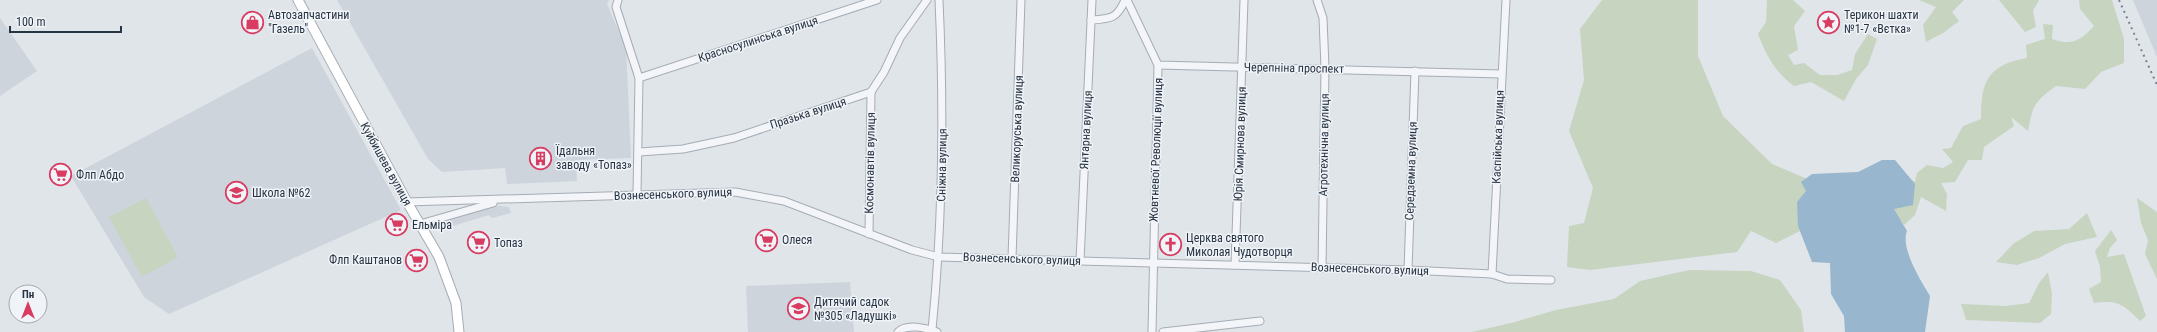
<svg xmlns="http://www.w3.org/2000/svg" width="2157" height="332" font-family="'Roboto Condensed',sans-serif">
<style>
.built{fill:#ced4dc}
.green{fill:#c7d4c0}
.water{fill:#98b6cd}
.lines{fill:none;stroke-linecap:round;stroke-linejoin:round}
.minor-casing{stroke:#a5acb5;stroke-width:9}
.secondary-casing{stroke:#a5acb5;stroke-width:11}
.minor{stroke:#f3f5f8;stroke-width:7}
.secondary{stroke:#fff;stroke-width:9}
.rail{stroke:#788595;stroke-width:2;stroke-dasharray:2 4;stroke-linecap:butt}
.labels{text-anchor:middle;dominant-baseline:central;stroke-width:3;stroke-linejoin:round;paint-order:stroke}
.poi-label{font-size:12px;fill:#273443;stroke:#f0f3f7;text-anchor:start}
.street-label{font-size:12px;fill:#273443;stroke:#f0f3f7}
</style>
<rect width="100%" height="100%" fill="#e0e5ea"/>
<!-- built -->
<g class="built">
<path d="M337,0h272l-2,4 19,44 5,110 -55,2 1,21 -70,3 -2,-16 -63,4 -14,-13z"/>
<path d="M2133,0h24v57z"/>
<path d="M0,18l37,53 -37,25z"/>
<path d="M312,48l89,162 -232,104 -25,-17 -73,-121z"/>
<path d="M494,205l15,2 2,6 -19,5 -3,-3 -46,14 -2,-7z"/>
<path d="M850,282l4,50h-106l-2,-46z"/>
</g>
<!-- green -->
<g class="green">
<path d="M1602,0h96v56l25,60 49,48 38,16 14,39 -48,24 -25,-12 -14,21 -147,18 -23,-3 2,-41 15,-3 9,-35 -24,-57 15,-51 -4,-51z"/>
<path d="M1767,0h26l12,11 -11,15 4,24 -10,5 6,10 10,-2 16,12h17l15,-5 3,-16 13,-20 9,5 -9,26 -12,14 -12,22 -33,-19 -17,4c-19,-14 -28,-31 -36,-52l8,-12z"/>
<path d="M1919,0h45l-12,12 7,9 -16,12 -17,9 -3,-17 13,-18z"/>
<path d="M1999,0h40l-6,11 3,16 -11,5z"/>
<path d="M2079,0h33l12,39v24l-23,9 -16,17 -29,-3c-22,16 -23,19 -28,45l-17,-14 3,9 -30,21 -2,13h-14l-13,22 -14,1 6,11 -1,17 -25,-14 -6,18 -11,10 -15,-19 15,-31 11,7 2,-9 10,-8 16,3 10,-6 -11,-13 9,-1 12,-22 18,-7c0,-37 6,-54 46,-61l-1,-13 19,-6 -2,-15 10,1 -1,14c20,7 28,2 42,-13l-14,-17z"/>
<path d="M146,198l32,59 -36,20 -33,-60z"/>
<path d="M2137,198l20,14v67l-12,-25 3,-14 -7,-17z"/>
<path d="M2087,213l10,24 -32,7 -26,14 -22,7 -21,-3 17,-18 21,-13 35,-2z"/>
<path d="M2111,230l6,10 -7,8 -3,9 17,-3 22,62 -6,5c-17,-17 -22,-21 -46,-18l-5,-14 12,-7 -1,-15 -5,-16z"/>
<path d="M1689,270l62,1 29,9 21,30 3,22h-332l43,-10 41,-12 58,-11 26,-18z"/>
<path d="M2048,272l4,22 -1,20 -11,9 -74,-3 -5,-16 45,2 23,-3 10,-20z"/>
</g>
<!-- water -->
<path class="water" d="M1882,160h13l20,24 -2,21 -19,4 13,22c-7,17 14,50 23,65l-5,36h-80l-1,-16 -13,-22 -1,-31 -18,-1 -14,-36 -1,-24 9,-11 -5,-9 11,-8 46,-2z"/>
<g class="lines">
<defs>
<g id="minor">
<path d="M618,0l-2,7 23,71 -2,116"/>
<path d="M1127,0l31,65 343,9"/>
<path d="M1317,0l6,18 2,50 -3,200"/>
<path d="M1091,20c19,-1 26,-1 34,-20"/>
<path d="M639,78l238,-78"/>
<path d="M639,152l44,-3 51,-11 137,-46 13,-20 16,-34 27,-38"/>
<path d="M407,202l328,-10 49,9 128,49 27,7 469,13 84,4 15,5 44,1"/>
<path d="M420,224l73,-21"/>
<path d="M869,234l2,-142"/>
<path d="M1012,258l9,-258"/>
<path d="M1080,261l12,-261"/>
<path d="M1235,265l9,-265"/>
<path d="M1408,270l7,-199"/>
<path d="M1492,274l14,-274"/>
<path d="M932,330c11,-110 12,-220 7,-330"/>
<path d="M898,332c8,-9 29,-4 39,0"/>
<path d="M1152,332l6,-267"/>
<path d="M1163,332l97,-11"/>
</g>
<path id="secondary" d="M298,0l109,202 32,55 17,46 3,29"/>
</defs>
<!-- minor casing -->
<use href="#minor" class="minor-casing"/>
<!-- secondary casing -->
<use href="#secondary" class="secondary-casing"/>
<!-- minor -->
<use href="#minor" class="minor"/>
<!-- secondary -->
<use href="#secondary" class="secondary"/>
<!-- rail -->
<path class="rail" d="M2119,0l38,85"/>
</g>
<!-- icons -->
<defs>
<symbol id="shop-ring" viewBox="-11 -11 22 22"><circle r="9.5" fill="#f0f3f7" stroke="#d83c61" stroke-width="1.5"/><path d="M-5-2.5h2.3a2.7 3.5 0 0 1 5.4 0H5L5.5 6h-11ZM-1.5-2.5h3a1.5 2.3 0 0 0-3 0Z" fill="#d83c61"/></symbol>
<symbol id="sight-ring" viewBox="-11 -11 22 22"><circle r="9.5" fill="#f0f3f7" stroke="#d83c61" stroke-width="1.5"/><path d="M0-6L1.8-2.2L6-1.7L2.9 1.2L3.7 5.4L0 3.3L-3.7 5.4L-2.9 1.2L-6-1.7L-1.8-2.2Z" fill="#d83c61"/></symbol>
<symbol id="building-ring" viewBox="-11 -11 22 22"><circle r="9.5" fill="#f0f3f7" stroke="#d83c61" stroke-width="1.5"/><path d="M-4-6H4V6H1V3H-1V6H-4ZM-2.5-4.3h1.7v1.8h-1.7ZM.8-4.3h1.7v1.8H.8ZM-2.5-1h1.7V.8h-1.7ZM.8-1h1.7V.8H.8Z" fill="#d83c61"/></symbol>
<symbol id="supermarket-ring" viewBox="-11 -11 22 22"><circle r="9.5" fill="#f0f3f7" stroke="#d83c61" stroke-width="1.5"/><path d="M-6-5.5h2.5l.6 2H6L4.5 2H-2.5L-4.4-4H-6ZM-1.5 3.2a1.3 1.3 0 1 0 .1 0ZM3 3.2a1.3 1.3 0 1 0 .1 0Z" fill="#d83c61"/></symbol>
<symbol id="school-ring" viewBox="-11 -11 22 22"><circle r="9.5" fill="#f0f3f7" stroke="#d83c61" stroke-width="1.5"/><path d="M0-5L7-2L0 1L-7-2ZM-4 1L0 2.5L4 1V4Q0 6-4 4Z" fill="#d83c61"/></symbol>
<symbol id="church-ring" viewBox="-11 -11 22 22"><circle r="9.5" fill="#f0f3f7" stroke="#d83c61" stroke-width="1.5"/><path d="M-1.2-6h2.4v3.5h3.3v2.4h-3.3V6h-2.4V-.1h-3.3v-2.4h3.3Z" fill="#d83c61"/></symbol>
</defs>
<g fill-rule="evenodd">
<use href="#shop-ring" x="240" y="10" width="25" height="25"/>
<use href="#sight-ring" x="1816" y="10" width="25" height="25"/>
<use href="#building-ring" x="528" y="146" width="25" height="25"/>
<use href="#supermarket-ring" x="48" y="162" width="25" height="25"/>
<use href="#school-ring" x="224" y="180" width="25" height="25"/>
<use href="#supermarket-ring" x="384" y="212" width="25" height="25"/>
<use href="#supermarket-ring" x="754" y="228" width="25" height="25"/>
<use href="#supermarket-ring" x="466" y="230" width="25" height="25"/>
<use href="#church-ring" x="1158" y="232" width="25" height="25"/>
<use href="#supermarket-ring" x="404" y="248" width="25" height="25"/>
<use href="#school-ring" x="786" y="296" width="25" height="25"/>
</g>
<g class="labels">
<!-- poi labels -->
<g class="poi-label">
<text x="268" y="15">Автозапчастини<tspan x="268" dy="14">"Газель"</tspan></text>
<text x="1844" y="15">Терикон шахти<tspan x="1844" dy="14">№1-7 «Вєтка»</tspan></text>
<text x="556" y="151">Їдальня<tspan x="556" dy="14">заводу «Топаз»</tspan></text>
<text x="76" y="175">Флп Абдо</text>
<text x="252" y="193">Школа №62</text>
<text x="412" y="225">Ельміра</text>
<text x="1186" y="238">Церква святого<tspan x="1186" dy="14">Миколая Чудотворця</tspan></text>
<text x="782" y="240">Олеся</text>
<text x="494" y="243">Топаз</text>
<text x="402" y="260" text-anchor="end">Флп Каштанов</text>
<text x="814" y="302">Дитячий садок<tspan x="814" dy="14">№305 «Ладушкі»</tspan></text>
</g>
<!-- street labels -->
<g class="street-label">
<text transform="translate(758 39) rotate(-18)">Красносулинська вулиця</text>
<text transform="translate(1294 68) rotate(1)">Черепніна проспект</text>
<text transform="translate(808 113) rotate(-18)">Празька вулиця</text>
<text transform="translate(1017 129) rotate(-88)">Великоруська вулиця</text>
<text transform="translate(1086 130) rotate(-87)">Янтарна вулиця</text>
<text transform="translate(1498 137) rotate(-88)">Каспійська вулиця</text>
<text transform="translate(1240 144) rotate(-88)">Юрія Смирнова вулиця</text>
<text transform="translate(1324 145) rotate(-89)">Агротехнічна вулиця</text>
<text transform="translate(1156 150) rotate(-88)">Жовтневої Революції вулиця</text>
<text transform="translate(870 163) rotate(-89)">Космонавтів вулиця</text>
<text transform="translate(386 164) rotate(61)">Куйбишева вулиця</text>
<text transform="translate(942 165) rotate(-89)">Сніжна вулиця</text>
<text transform="translate(1411 171) rotate(-88)">Середземна вулиця</text>
<text transform="translate(673 194) rotate(-2)">Вознесенського вулиця</text>
<text transform="translate(1022 259) rotate(2)">Вознесенського вулиця</text>
<text transform="translate(1370 269) rotate(2)">Вознесенського вулиця</text>
</g>
</g>
<!-- north arrow -->
<g transform="translate(28 304)"><circle r="19" fill="#f0f3f7" stroke="#a0a7af"/>
<path d="M0-3L7 15L0 10L-7 15Z" fill="#d83c61"/>
<text y="-6" font-size="11" font-weight="bold" text-anchor="middle" fill="#273443">Пн</text>
</g>
<!-- scale -->
<path d="M10 26v6h111v-6" fill="none" stroke="#273443" stroke-width="2"/>
<text x="16" y="26" font-size="12" fill="#273443" stroke="#f0f3f7" stroke-width="3" paint-order="stroke">100 m</text>
</svg>
